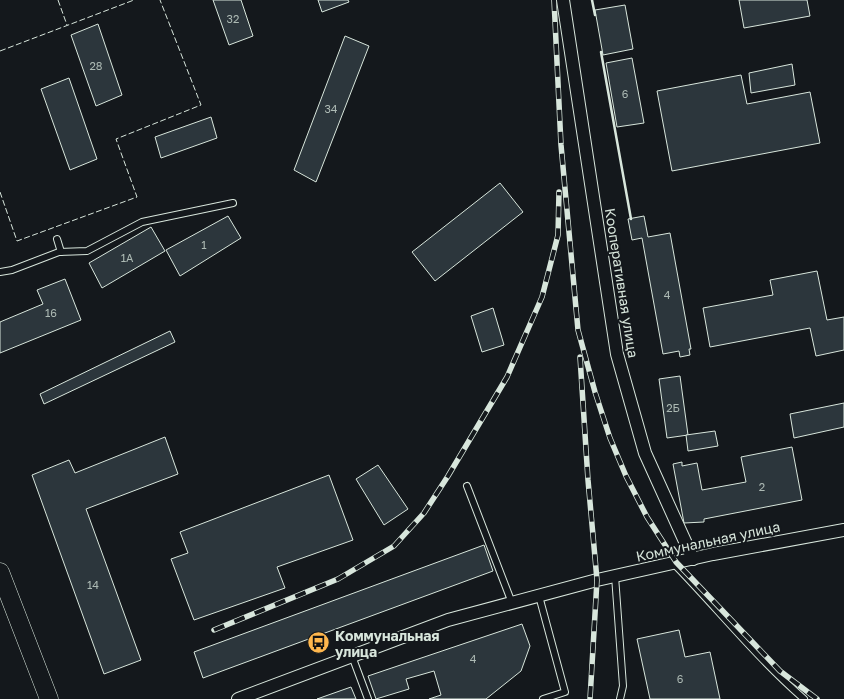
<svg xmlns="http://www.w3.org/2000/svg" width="844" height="699" font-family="'Golos Text',sans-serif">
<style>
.building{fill:#2c363c;stroke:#d8e6dc}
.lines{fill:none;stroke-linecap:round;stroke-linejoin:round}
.service-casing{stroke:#d8e6dc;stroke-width:8}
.minor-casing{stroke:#d8e6dc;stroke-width:14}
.secondary-casing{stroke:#d8e6dc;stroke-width:19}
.service{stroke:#14181c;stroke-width:6}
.minor{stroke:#14181c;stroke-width:12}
.secondary{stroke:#14181c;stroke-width:18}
.rail-casing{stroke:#d8e6dc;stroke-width:5.5}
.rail{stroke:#14181c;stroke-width:4;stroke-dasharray:11;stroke-linecap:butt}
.fence{stroke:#d8e6dc;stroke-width:1;stroke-dasharray:6 2.5;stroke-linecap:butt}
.wall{stroke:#d8e6dc;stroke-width:2.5}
.labels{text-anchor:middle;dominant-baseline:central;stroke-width:4;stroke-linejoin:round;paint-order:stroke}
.number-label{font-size:11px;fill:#adbab4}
.street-label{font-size:14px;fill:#d8e6dc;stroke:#14181c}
.poi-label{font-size:14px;font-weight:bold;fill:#d8e6dc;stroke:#14181c;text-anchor:start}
</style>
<rect width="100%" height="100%" fill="#14181c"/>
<!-- building -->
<g class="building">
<path d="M213,0h28l12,36 -24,9z"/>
<path d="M318,0h30l1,2 -27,10z"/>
<path d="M739,0h68l3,16 -66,12z"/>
<path d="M625,5l8,44 -30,6 -8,-45z"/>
<path d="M98,24l24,71 -26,11 -25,-71z"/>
<path d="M345,36l24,10 -53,136 -22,-12z"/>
<path d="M632,58l12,65 -27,4 -11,-64z"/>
<path d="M792,64l3,21 -44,8 -2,-20z"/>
<path d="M741,75l6,29 63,-12 10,51 -148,28 -15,-80z"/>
<path d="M69,78l28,81 -27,11 -29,-81z"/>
<path d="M211,117l6,21 -56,20 -6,-21z"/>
<path d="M500,183l23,29 -88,69 -23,-29z"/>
<path d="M228,216l13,22 -61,38 -14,-26z"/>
<path d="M644,216l4,21 22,-4 21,116h-2l1,6 -10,2 -1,-6 -16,3 -21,-116 -10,2 -4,-21z"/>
<path d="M151,227l14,24 -63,37 -13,-25z"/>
<path d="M817,271l10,49 17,-3v33l-28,6 -6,-28 -100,19 -7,-39 70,-13 -3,-15z"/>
<path d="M65,279l16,41 -81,33v-31l43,-18 -6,-14z"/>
<path d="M493,308l11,37 -22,7 -11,-36z"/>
<path d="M170,331l5,11 -131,62 -4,-10z"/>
<path d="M680,376l8,59 -21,3 -8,-59z"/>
<path d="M844,403v24l-50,11 -4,-24z"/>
<path d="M715,431l3,15 -30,5 -2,-16z"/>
<path d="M165,437l13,37 -92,35 55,151 -37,14 -72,-199 37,-15 6,13z"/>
<path d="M792,447l10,53 -98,19v3l-20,1 -11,-59 9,-2v4l15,-3 5,27 44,-8 -5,-25z"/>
<path d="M378,465l30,44 -24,16 -28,-46z"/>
<path d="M329,475l24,65 -76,27 8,21 -91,32 -23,-61 17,-6 -8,-21z"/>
<path d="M484,545l9,26 -290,107 -9,-26z"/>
<path d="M522,624l8,22 -9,25 -35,28h-57l12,-4 -7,-24 -28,8 3,10 -33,10 -8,-23z"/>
<path d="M679,630l6,27 25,-5 10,47h-70l-13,-60z"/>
<path d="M351,687l5,12h-39z"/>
</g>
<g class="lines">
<defs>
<g id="service">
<path d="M57,239l4,13"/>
<path d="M0,272l12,-2 47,-18 28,-1 55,-29 91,-19"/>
<path d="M467,486l45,117"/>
<path d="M673,563c44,45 84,95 131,136"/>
<path d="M615,576l8,110 -3,13"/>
<path d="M539,596l26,96 -22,7"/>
<path d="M352,656l16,43"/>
</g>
<g id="minor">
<path d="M563,0l54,354 28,99 48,106"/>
<path d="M238,699l210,-79 149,-40 116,-26 131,-24"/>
</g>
<path id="secondary" d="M0,572l49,127"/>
</defs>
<!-- service casing -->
<use href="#service" class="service-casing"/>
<!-- minor casing -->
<use href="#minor" class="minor-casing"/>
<!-- secondary casing -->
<use href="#secondary" class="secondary-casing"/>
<!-- service -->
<use href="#service" class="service"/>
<!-- minor -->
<use href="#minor" class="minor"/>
<!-- secondary -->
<use href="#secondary" class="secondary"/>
<defs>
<g id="rail">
<path d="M554,0l7,145 17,185 17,62 15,46 16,38 21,41 29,45 104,109 37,28"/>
<path d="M580,357l8,123 9,100 -7,119"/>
<path d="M214,630l124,-51 56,-33 30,-33 24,-37 59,-99 35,-80 16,-62 1,-43"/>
</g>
</defs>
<!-- rail casing -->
<use href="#rail" class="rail-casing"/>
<!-- rail -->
<use href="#rail" class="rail"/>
<!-- fence -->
<g class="fence">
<path d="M58,0l9,25"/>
<path d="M0,51l134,-51"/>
<path d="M0,192l17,49 120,-44 -21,-58 85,-34 -41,-105"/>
</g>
<!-- wall -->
<g class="wall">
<path d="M592,0l3,15"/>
<path d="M601,52l30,167"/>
</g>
</g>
<!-- icons -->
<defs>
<symbol id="bus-disc" viewBox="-11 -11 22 22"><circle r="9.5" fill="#ffb74d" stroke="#14181c"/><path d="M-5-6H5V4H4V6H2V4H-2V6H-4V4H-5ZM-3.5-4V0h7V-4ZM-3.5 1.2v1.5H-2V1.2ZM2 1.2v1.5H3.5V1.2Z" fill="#111"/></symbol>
</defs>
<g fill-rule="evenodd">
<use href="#bus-disc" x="306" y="630" width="25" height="25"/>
</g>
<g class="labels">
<!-- number labels -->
<g class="number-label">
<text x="233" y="18">32</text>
<text x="96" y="65">28</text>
<text x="625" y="93">6</text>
<text x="331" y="108">34</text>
<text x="204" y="244">1</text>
<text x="127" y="257">1А</text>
<text x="667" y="294">4</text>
<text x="51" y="312">16</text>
<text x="673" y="407">2Б</text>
<text x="762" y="486">2</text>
<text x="93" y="584">14</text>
<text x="473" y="658">4</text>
<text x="680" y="678">6</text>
</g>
<!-- street labels -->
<g class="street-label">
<text transform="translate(622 283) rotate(81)">Кооперативная улица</text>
<text transform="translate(708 541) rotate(-12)">Коммунальная улица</text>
</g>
<!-- poi labels -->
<g class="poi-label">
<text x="335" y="635">Коммунальная<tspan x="335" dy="16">улица</tspan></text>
</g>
</g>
</svg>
